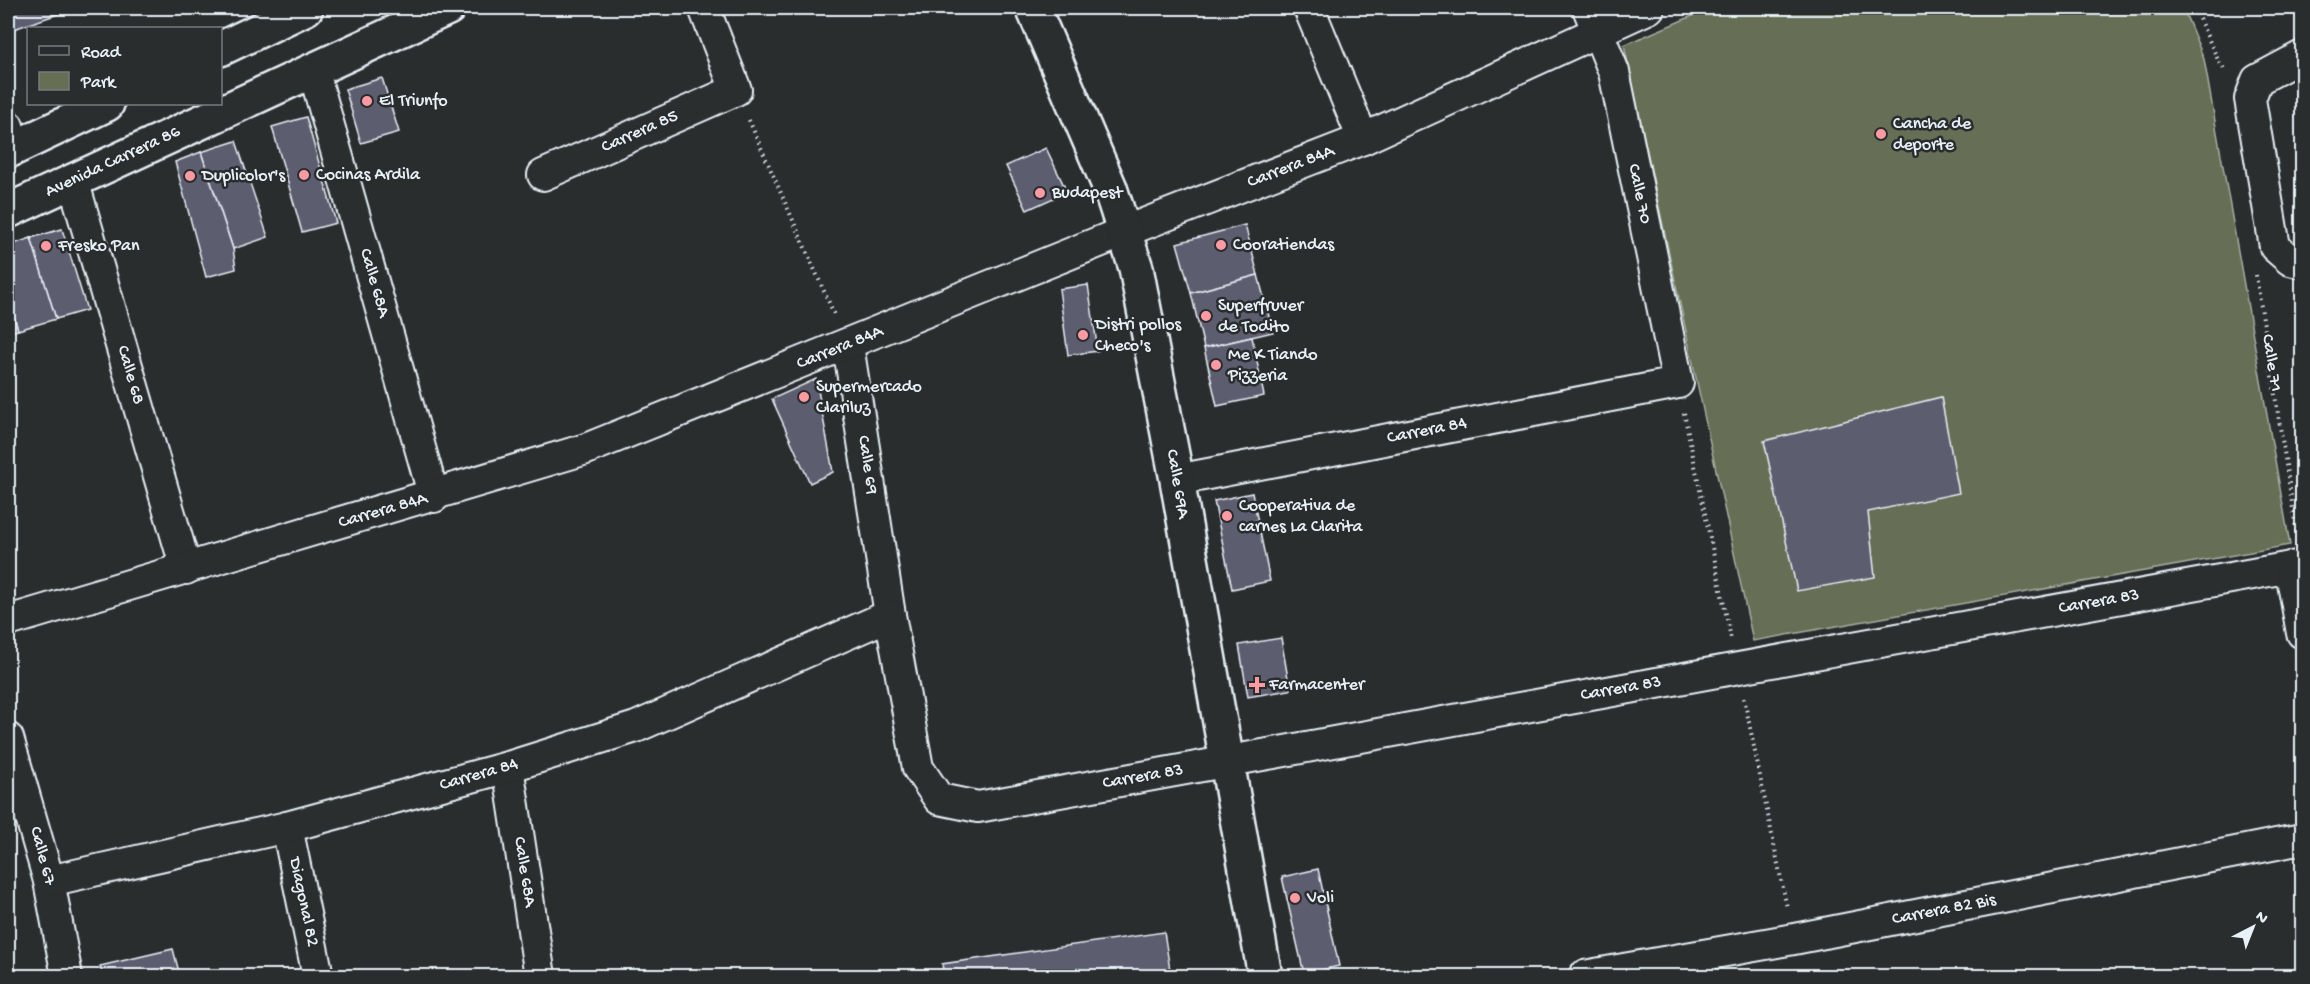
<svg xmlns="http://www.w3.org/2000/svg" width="2310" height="984" font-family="'Gochi Hand',sans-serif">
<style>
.green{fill:#666e54;stroke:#a7b0a6;stroke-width:1.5}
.building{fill:#5d5d6f;stroke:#e8f1f8;stroke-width:1.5}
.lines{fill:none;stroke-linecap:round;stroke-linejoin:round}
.street-casing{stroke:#e8f1f8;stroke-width:34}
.secondary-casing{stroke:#e8f1f8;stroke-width:38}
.primary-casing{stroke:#e8f1f8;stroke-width:38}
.path{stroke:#e8f1f8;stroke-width:4;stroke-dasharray:1.5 4.5;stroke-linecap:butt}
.street{stroke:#2a2d2e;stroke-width:30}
.secondary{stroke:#2a2d2e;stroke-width:33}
.primary{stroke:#2a2d2e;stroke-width:33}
.poi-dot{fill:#ff9aa2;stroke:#2a2d2e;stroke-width:2}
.labels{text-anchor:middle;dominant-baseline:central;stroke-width:5;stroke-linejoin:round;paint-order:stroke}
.poi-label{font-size:18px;fill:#e8f1f8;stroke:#2a2d2e;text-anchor:start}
.street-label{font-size:18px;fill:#e8f1f8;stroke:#2a2d2e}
</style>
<rect width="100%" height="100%" fill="#2a2d2e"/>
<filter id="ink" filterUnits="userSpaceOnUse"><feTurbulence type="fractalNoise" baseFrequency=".0167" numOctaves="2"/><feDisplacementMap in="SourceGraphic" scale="12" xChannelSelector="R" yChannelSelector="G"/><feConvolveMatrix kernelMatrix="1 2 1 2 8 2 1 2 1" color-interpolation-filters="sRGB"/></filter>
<g filter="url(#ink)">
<!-- green -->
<path class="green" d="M1711,8h472l21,51 86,486 -537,96 -129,-596z"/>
<!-- building -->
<g class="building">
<path d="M8,8h68l-68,23z"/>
<path d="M382,78l17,54 -38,11 -16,-54z"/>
<path d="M306,117l30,106 -34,9 -30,-105z"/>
<path d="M236,141l32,96 -35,12 -32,-97z"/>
<path d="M1046,148l21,44 -40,18 -21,-44z"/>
<path d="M201,152l32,97 3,20 -30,8 -31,-115z"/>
<path d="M1245,225l13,50 -67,18 -14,-50z"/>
<path d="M62,229l25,81 -31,9 -25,-81z"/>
<path d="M31,238l25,81 -38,11 -10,-33v-51z"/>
<path d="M1258,275l15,57 -69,16 -13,-55z"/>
<path d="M1088,285l10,66 -30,4 -9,-66z"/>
<path d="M8,297l10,33 -10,3z"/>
<path d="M1252,337l12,59 -47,10 -13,-58z"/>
<path d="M816,379l17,93 -23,11 -38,-84z"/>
<path d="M1941,397l18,96 -91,19 7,65 -78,14 -33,-150z"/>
<path d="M1252,493l18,88 -38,8 -18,-88z"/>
<path d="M1281,638l9,52 -42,7 -9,-52z"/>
<path d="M1318,869l21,97 -35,8 -22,-97z"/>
<path d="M1164,932l7,44h-227l-2,-12z"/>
<path d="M173,949l7,27h-77l-3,-10z"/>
</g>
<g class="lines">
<defs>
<g id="street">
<path d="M1309,8l54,131"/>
<path d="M2302,56l-45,24 -7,19 25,148 15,13 12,3"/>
<path d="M313,69l121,428"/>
<path d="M8,126l6,22"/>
<path d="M543,175l193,-85 -32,-82"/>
<path d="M73,180l113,389"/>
<path d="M848,345l42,270 28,153 21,31 39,8 1324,-242"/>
<path d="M1177,480l501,-97 -64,-311 -26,-64"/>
<path d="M2290,567l12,66"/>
<path d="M8,621l578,-172 540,-218 237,-92 286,-131"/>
<path d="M8,738l41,143 18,95"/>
<path d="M508,767l32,209"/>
<path d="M287,827l31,149"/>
<path d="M49,881l238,-54 221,-60 128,-40 254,-112"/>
<path d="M1584,976l210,-37 508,-100"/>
</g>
<path id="secondary" d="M1033,8l77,180 26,80 41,212 88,496"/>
<g id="primary">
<path d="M220,49l86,-41"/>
<path d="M8,151l99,-47"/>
<path d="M8,211l440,-203"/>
</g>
</defs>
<!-- street casing -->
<use href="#street" class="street-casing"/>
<!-- secondary casing -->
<use href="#secondary" class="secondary-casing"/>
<!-- primary casing -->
<use href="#primary" class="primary-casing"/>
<!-- path -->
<g class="path">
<path d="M2194,8l26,56 6,7"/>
<path d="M749,120l85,194"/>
<path d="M2256,275l41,259"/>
<path d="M1684,413l47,225"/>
<path d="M1744,698l43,210"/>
</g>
<!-- street -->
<use href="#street" class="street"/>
<!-- secondary -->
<use href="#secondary" class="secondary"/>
<!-- primary -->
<use href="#primary" class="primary"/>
</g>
</g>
<!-- markers -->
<g class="poi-dot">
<circle cx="367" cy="101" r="6"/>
<circle cx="1881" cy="134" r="6"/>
<circle cx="304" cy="175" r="6"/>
<circle cx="190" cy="176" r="6"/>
<circle cx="1040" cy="193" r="6"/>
<circle cx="1221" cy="245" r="6"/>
<circle cx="46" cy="246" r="6"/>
<circle cx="1206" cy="316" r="6"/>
<circle cx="1083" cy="335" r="6"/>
<circle cx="1216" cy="365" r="6"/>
<circle cx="804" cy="397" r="6"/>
<circle cx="1227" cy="516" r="6"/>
<path d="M1254 676h6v6h6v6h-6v6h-6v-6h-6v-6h6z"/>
<circle cx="1295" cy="898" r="6"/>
</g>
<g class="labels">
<!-- poi labels -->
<g class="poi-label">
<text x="379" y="101">El Triunfo</text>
<text x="1893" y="124">Cancha de<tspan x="1893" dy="21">deporte</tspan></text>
<text x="316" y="175">Cocinas Ardila</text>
<text x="202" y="176">Duplicolor's</text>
<text x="1052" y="193">Budapest</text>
<text x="1233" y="245">Cooratiendas</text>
<text x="58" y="246">Fresko Pan</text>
<text x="1218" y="306">Superfruver<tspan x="1218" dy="21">de Todito</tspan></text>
<text x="1095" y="325">Distri pollos<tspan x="1095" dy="21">Checo's</tspan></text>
<text x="1228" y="355">Me K Tiando<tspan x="1228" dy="21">Pizzeria</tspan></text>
<text x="816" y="387">Supermercado<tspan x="816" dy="21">Clariluz</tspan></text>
<text x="1239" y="506">Cooperativa de<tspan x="1239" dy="21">carnes La Clarita</tspan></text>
<text x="1269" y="685">Farmacenter</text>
<text x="1307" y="898">Voli</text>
</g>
<!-- street labels -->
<g class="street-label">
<text transform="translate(640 132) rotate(-24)">Carrera 85</text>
<text transform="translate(113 162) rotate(-25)">Avenida Carrera 86</text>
<text transform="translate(1291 167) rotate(-21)">Carrera 84A</text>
<text transform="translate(1639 194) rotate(78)">Calle 70</text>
<text transform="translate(374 283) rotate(74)">Calle 68A</text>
<text transform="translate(840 348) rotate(-22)">Carrera 84A</text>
<text transform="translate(2271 363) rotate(81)">Calle 71</text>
<text transform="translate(130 375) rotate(74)">Calle 68</text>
<text transform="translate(1427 431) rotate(-11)">Carrera 84</text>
<text transform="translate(867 465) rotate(81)">Calle 69</text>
<text transform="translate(1177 484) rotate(80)">Calle 69A</text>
<text transform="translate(383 511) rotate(-16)">Carrera 84A</text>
<text transform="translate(2099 602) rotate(-10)">Carrera 83</text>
<text transform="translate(1621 689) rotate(-10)">Carrera 83</text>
<text transform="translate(479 775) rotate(-16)">Carrera 84</text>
<text transform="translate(1143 777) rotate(-10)">Carrera 83</text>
<text transform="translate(42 856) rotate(75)">Calle 67</text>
<text transform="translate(524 872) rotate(81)">Calle 68A</text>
<text transform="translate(303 902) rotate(78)">Diagonal 82</text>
<text transform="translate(1944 910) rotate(-11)">Carrera 82 Bis</text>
</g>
</g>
<!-- margin -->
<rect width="2310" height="984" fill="none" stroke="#2a2d2e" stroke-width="30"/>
<rect x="15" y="15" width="2280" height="954" fill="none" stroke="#e8f1f8" stroke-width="2" filter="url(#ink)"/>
<!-- legend -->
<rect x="27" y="27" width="195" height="78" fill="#2a2d2e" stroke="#767b7f" stroke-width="1.5"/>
<rect x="39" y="46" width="30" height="9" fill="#2a2d2e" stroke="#767b7f" stroke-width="1.5"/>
<text x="81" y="57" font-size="18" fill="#e8f1f8">Road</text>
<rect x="39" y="72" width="30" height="18" fill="#666e54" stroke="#767b7f" stroke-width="1.5"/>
<text x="81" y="87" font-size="18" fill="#e8f1f8">Park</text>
<!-- north arrow -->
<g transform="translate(2253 927) rotate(42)" stroke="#2a2d2e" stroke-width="4.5" paint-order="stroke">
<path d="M0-4.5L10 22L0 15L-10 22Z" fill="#e8f1f8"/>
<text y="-9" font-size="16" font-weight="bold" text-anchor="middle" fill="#e8f1f8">N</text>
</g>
</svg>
